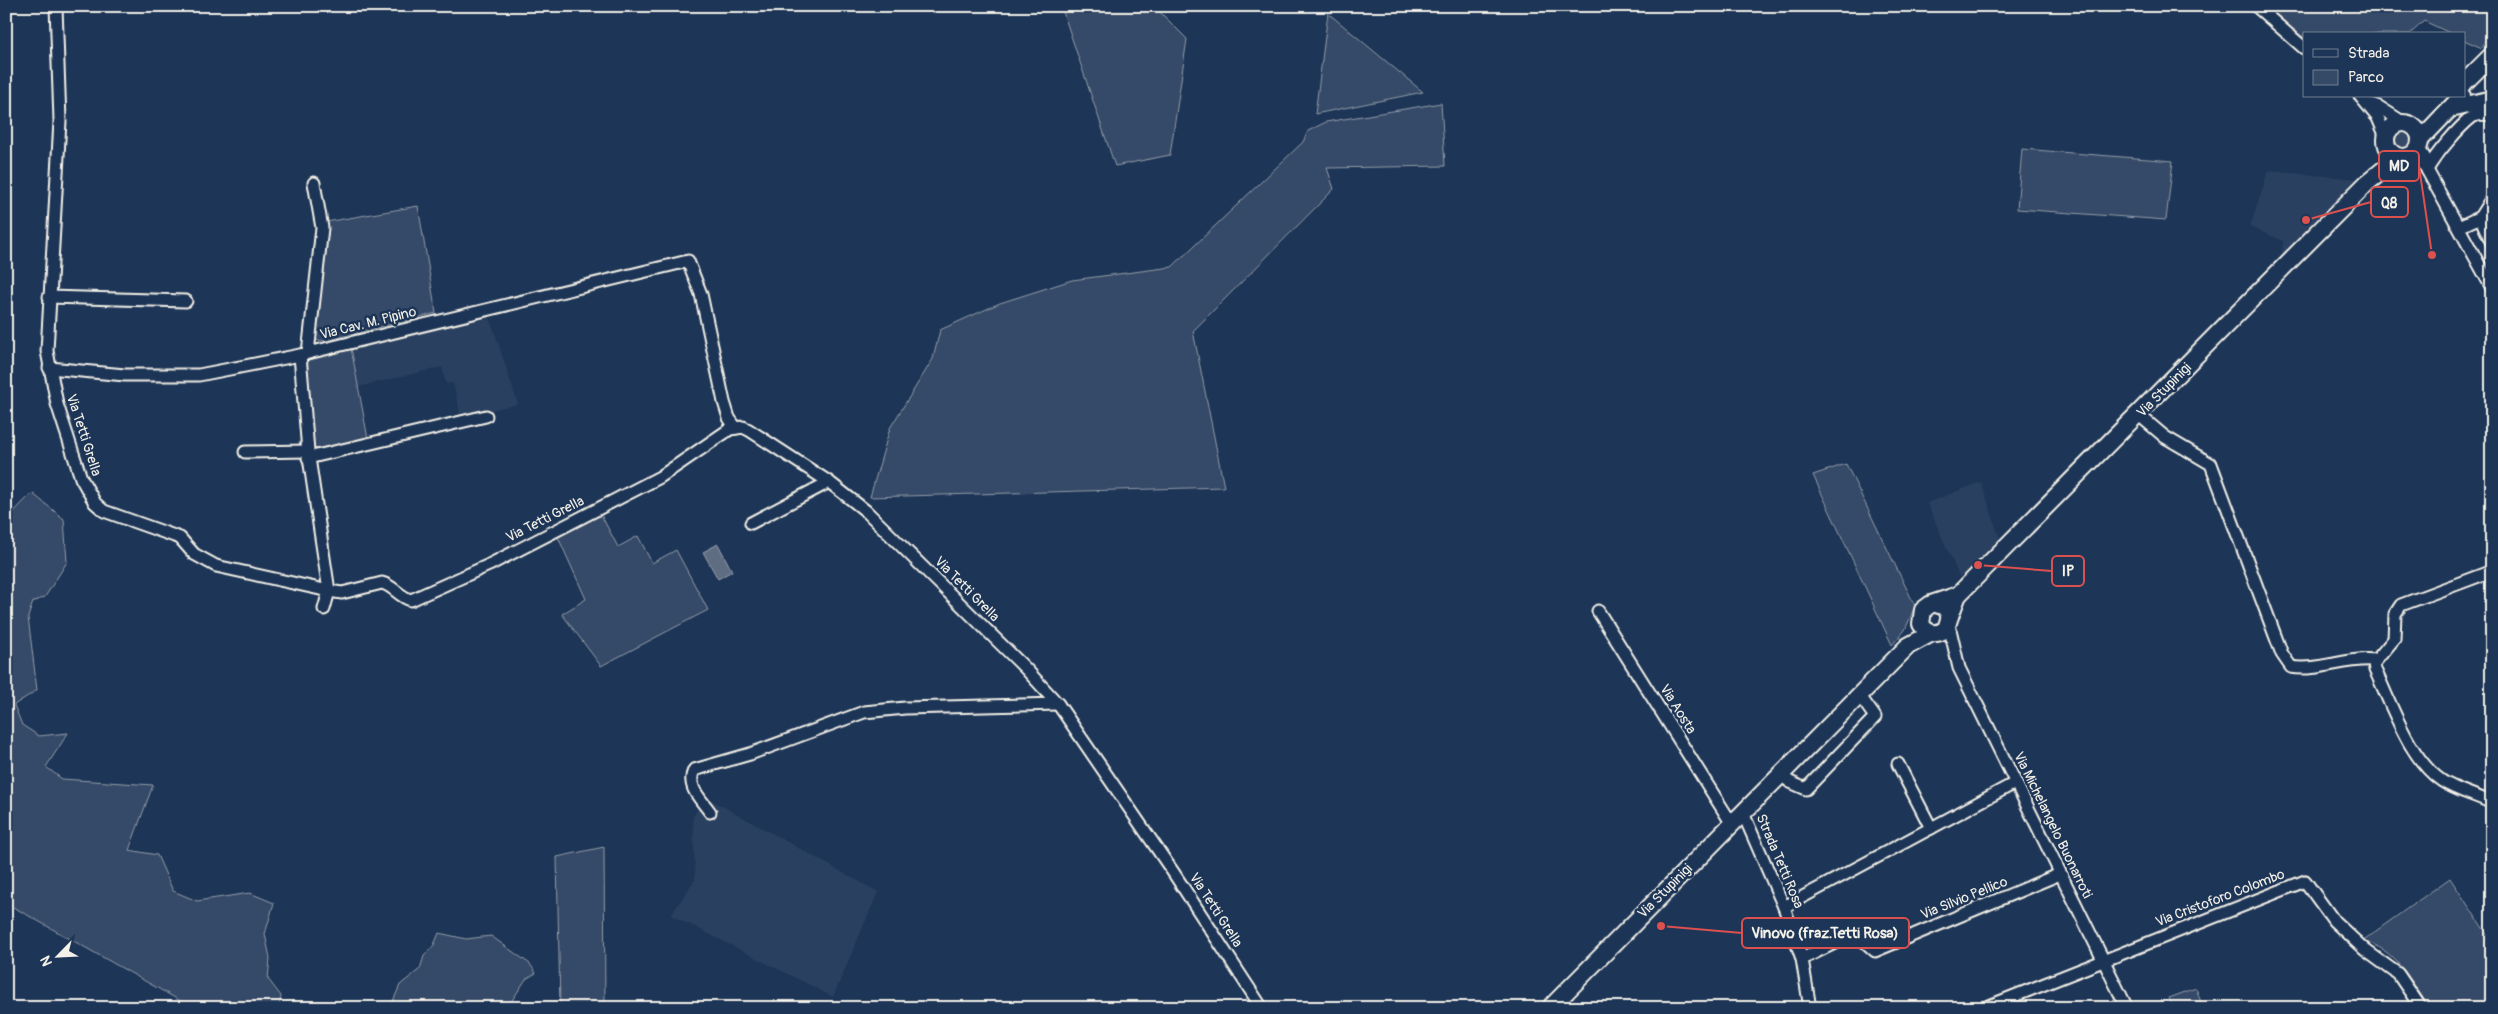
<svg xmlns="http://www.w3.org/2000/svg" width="2498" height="1014" font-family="Pangolin,sans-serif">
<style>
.built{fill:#2a4060}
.green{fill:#354a67;stroke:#949ea8}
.water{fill:#5e6d82;stroke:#9aa2ab}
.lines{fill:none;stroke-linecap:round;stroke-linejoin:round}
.street-casing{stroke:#f4f1e8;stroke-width:15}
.secondary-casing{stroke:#f4f1e8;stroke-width:20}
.street{stroke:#1d3557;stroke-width:11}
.secondary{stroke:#1d3557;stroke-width:16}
.labels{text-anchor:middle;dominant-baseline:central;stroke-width:5;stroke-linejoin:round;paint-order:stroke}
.street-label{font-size:14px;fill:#f4f1e8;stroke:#1d3557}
.leader{fill:none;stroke:#dc504e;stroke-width:2}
.callout-dot{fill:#dc504e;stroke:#1d3557;stroke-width:2}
.callout{fill:#1d3557;stroke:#dc504e;stroke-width:2}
.callout-label{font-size:15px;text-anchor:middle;font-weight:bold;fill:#f4f1e8}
</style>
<rect width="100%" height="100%" fill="#1d3557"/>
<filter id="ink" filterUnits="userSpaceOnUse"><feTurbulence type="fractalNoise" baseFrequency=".02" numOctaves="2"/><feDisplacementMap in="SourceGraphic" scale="10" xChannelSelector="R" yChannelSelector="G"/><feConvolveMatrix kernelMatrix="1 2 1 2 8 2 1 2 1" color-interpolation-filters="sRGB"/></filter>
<g filter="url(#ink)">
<!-- built -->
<g class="built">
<path d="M2268,171l91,8 -77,76 1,-14 -33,-14z"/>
<path d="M490,318l28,86 -57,13 -8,-34 -7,1 -4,-17 -84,20 -7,-39z"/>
<path d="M1981,482l21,63 -40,38 -35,-80z"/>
<path d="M706,797l172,95 -45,105 -162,-82 24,-36 -2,-63z"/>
</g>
<!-- green -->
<g class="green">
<path d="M1061,6h93l33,33 -17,116 -55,11z"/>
<path d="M2264,6h228v16l-10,26 -18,-8v-6h-12l-28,-13 -14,13h-106v4z"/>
<path d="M1328,13l95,79 -108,22z"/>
<path d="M1441,103l4,63 -118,2 7,21 -141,142 31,156 -354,10 20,-69 43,-69 7,-29 60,-27 72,-23 100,-13 131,-125 5,-11 18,-9z"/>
<circle cx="2403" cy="140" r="9"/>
<path d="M2022,149l151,12 -7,59 -149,-11z"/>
<path d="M418,206l18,107 -111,28 -12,-1 13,-118z"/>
<path d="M351,348l17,91 -54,10 -12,-91z"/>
<path d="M1846,464l69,142 -10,24 -13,15 -79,-170z"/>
<path d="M32,493l32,26 3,43 -22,35 -12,5 -5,15 9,73 -23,15 8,20 17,11 29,-3 -22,34 16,12 91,6 -24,65 28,5 16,36 24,10 53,-8 24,10 -9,31 5,24 -2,21 13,17 -2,12h-86l-187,-105v-383z"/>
<path d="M601,515l17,32 20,-11 14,27 24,-13 32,60 -107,56 -39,-52 24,-15 -28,-62z"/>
<path d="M604,847l1,161h-45l-3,-151z"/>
<path d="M2450,878l42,64v66h-62c-18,-25 -36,-62 -68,-67z"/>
<path d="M439,933l27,6 25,-3 39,28 6,9 -10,6 -19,29h-117l10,-23 20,-16 4,-13 10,-11z"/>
<path d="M2196,988l7,20h-30l-4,-10z"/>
</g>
<!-- water -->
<path class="water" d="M718,544l14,27 -14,8 -15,-27z"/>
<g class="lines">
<defs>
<g id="street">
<path d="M56,6l4,115 -13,230 10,53 24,74 14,25 9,8 76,27 14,16 22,12 113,25 13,2 40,-10c12,3 17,14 29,17l78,-35 171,-88 70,-48 13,-2 6,3 80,52 37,29 159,157 33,36 115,168 89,136"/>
<path d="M2256,6l48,42"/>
<path d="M2360,96l18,22 8,19"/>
<path d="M2368,103l11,4 25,16"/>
<path d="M2418,147l8,13 1,10 65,118"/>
<path d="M2410,155l16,12"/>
<path d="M2427,170c8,-15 32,-43 45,-53 6,-4 13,-3 20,-2"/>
<path d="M2480,217l12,26"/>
<path d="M2459,227l21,-10 12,-19"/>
<path d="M49,297l137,4"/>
<path d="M308,353l14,-125 -8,-45"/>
<path d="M300,355l8,96 21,140 -5,18"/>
<path d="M49,368l76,7h74l101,-20 388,-94 13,33 23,108 5,16 7,10"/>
<path d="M2139,415l26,22 46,27 71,190 9,13c28,5 55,-10 84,-7"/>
<path d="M245,452l63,-1"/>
<path d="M308,458l178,-42"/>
<path d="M751,523l78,-41"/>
<path d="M2492,571l-91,34 -6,9 -1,25 -20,24 1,7c17,35 34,89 67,111 15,10 34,14 50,22"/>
<path d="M1598,611l134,213"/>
<path d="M1949,625l10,43 168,340"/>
<path d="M1898,764l33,64"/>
<path d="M1781,775l9,7 16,7 69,-72 -15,-21"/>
<path d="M710,812c-9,-13 -24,-25 -16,-42l56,-16 114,-42 41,-4 153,-4"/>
<path d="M1743,813l41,94 18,52 8,49"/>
<path d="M1784,907l231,-124"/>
<path d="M1802,959l53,-26 20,18 185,-77"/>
<path d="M1984,1008l321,-127 29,40 31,29 33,24 23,34"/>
</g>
<g id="secondary">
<path d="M2464,83l28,-28"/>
<path d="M2450,109l42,-10"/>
<circle cx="2403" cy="140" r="17"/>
<path d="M2420,140l42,-44"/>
<path d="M1936,604l9,3 5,9 -4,13c-10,7 -19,5 -25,-5l2,-14 8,-6 27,-9"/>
<path d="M1950,616l8,-21 409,-412 32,-26"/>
<path d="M1550,1008l358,-362 24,-13"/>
</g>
</defs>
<!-- street casing -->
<use href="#street" class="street-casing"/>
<!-- secondary casing -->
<use href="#secondary" class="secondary-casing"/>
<!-- street -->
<use href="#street" class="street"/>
<!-- secondary -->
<use href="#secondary" class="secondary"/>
</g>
</g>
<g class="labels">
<!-- street labels -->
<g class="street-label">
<text transform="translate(368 323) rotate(-14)">Via Cav. M. Pipino</text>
<text transform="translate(2164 390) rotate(-45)">Via Stupinigi</text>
<text transform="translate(84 435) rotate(72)">Via Tetti Grella</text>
<text transform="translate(545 519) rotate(-27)">Via Tetti Grella</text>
<text transform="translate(967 589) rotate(45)">Via Tetti Grella</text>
<text transform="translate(1678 709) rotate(58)">Via Aosta</text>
<text transform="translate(2053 825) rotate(64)">Via Michelangelo Buonarroti</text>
<text transform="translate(1780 861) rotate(67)">Strada Tetti Rosa</text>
<text transform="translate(1665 891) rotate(-45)">Via Stupinigi</text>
<text transform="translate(1964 898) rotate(-22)">Via Silvio Pellico</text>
<text transform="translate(2220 898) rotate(-21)">Via Cristoforo Colombo</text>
<text transform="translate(1216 910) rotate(57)">Via Tetti Grella</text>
</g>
</g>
<!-- callouts -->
<path class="leader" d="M2432 255L2419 166M2306 220L2371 202M1978 565L2052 571M1661 926L1742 933"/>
<g class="callout-dot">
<circle cx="2432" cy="255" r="5"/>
<circle cx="2306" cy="220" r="5"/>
<circle cx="1978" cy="565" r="5"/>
<circle cx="1661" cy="926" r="5"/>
</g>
<g class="callout">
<rect x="2379" y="151" width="40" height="30" rx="5"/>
<rect x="2371" y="187" width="37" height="30" rx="5"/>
<rect x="2052" y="556" width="32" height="30" rx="5"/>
<rect x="1742" y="918" width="167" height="30" rx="5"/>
</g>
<g class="callout-label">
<text x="2399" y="171">MD</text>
<text x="2389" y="208">Q8</text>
<text x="2068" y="576">IP</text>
<text x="1825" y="938">Vinovo (fraz.Tetti Rosa)</text>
</g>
<!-- margin -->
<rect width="2498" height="1014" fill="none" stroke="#1d3557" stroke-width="25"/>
<rect x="12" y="12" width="2473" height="989" fill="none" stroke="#f4f1e8" stroke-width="2" filter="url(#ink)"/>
<!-- legend -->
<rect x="2303" y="32" width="162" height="65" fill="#1d3557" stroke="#738091"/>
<rect x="2313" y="49" width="25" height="8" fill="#1d3557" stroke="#738091"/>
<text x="2348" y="58" font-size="15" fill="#f4f1e8">Strada</text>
<rect x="2313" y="70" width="25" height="15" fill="#354a67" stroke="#738091"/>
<text x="2348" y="82" font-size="15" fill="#f4f1e8">Parco</text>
<!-- north arrow -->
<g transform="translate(58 956) rotate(246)" stroke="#1d3557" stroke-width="4" paint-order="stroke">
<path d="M0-4L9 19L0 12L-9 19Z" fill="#f4f1e8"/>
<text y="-8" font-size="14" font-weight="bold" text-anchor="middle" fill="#f4f1e8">N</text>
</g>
</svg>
